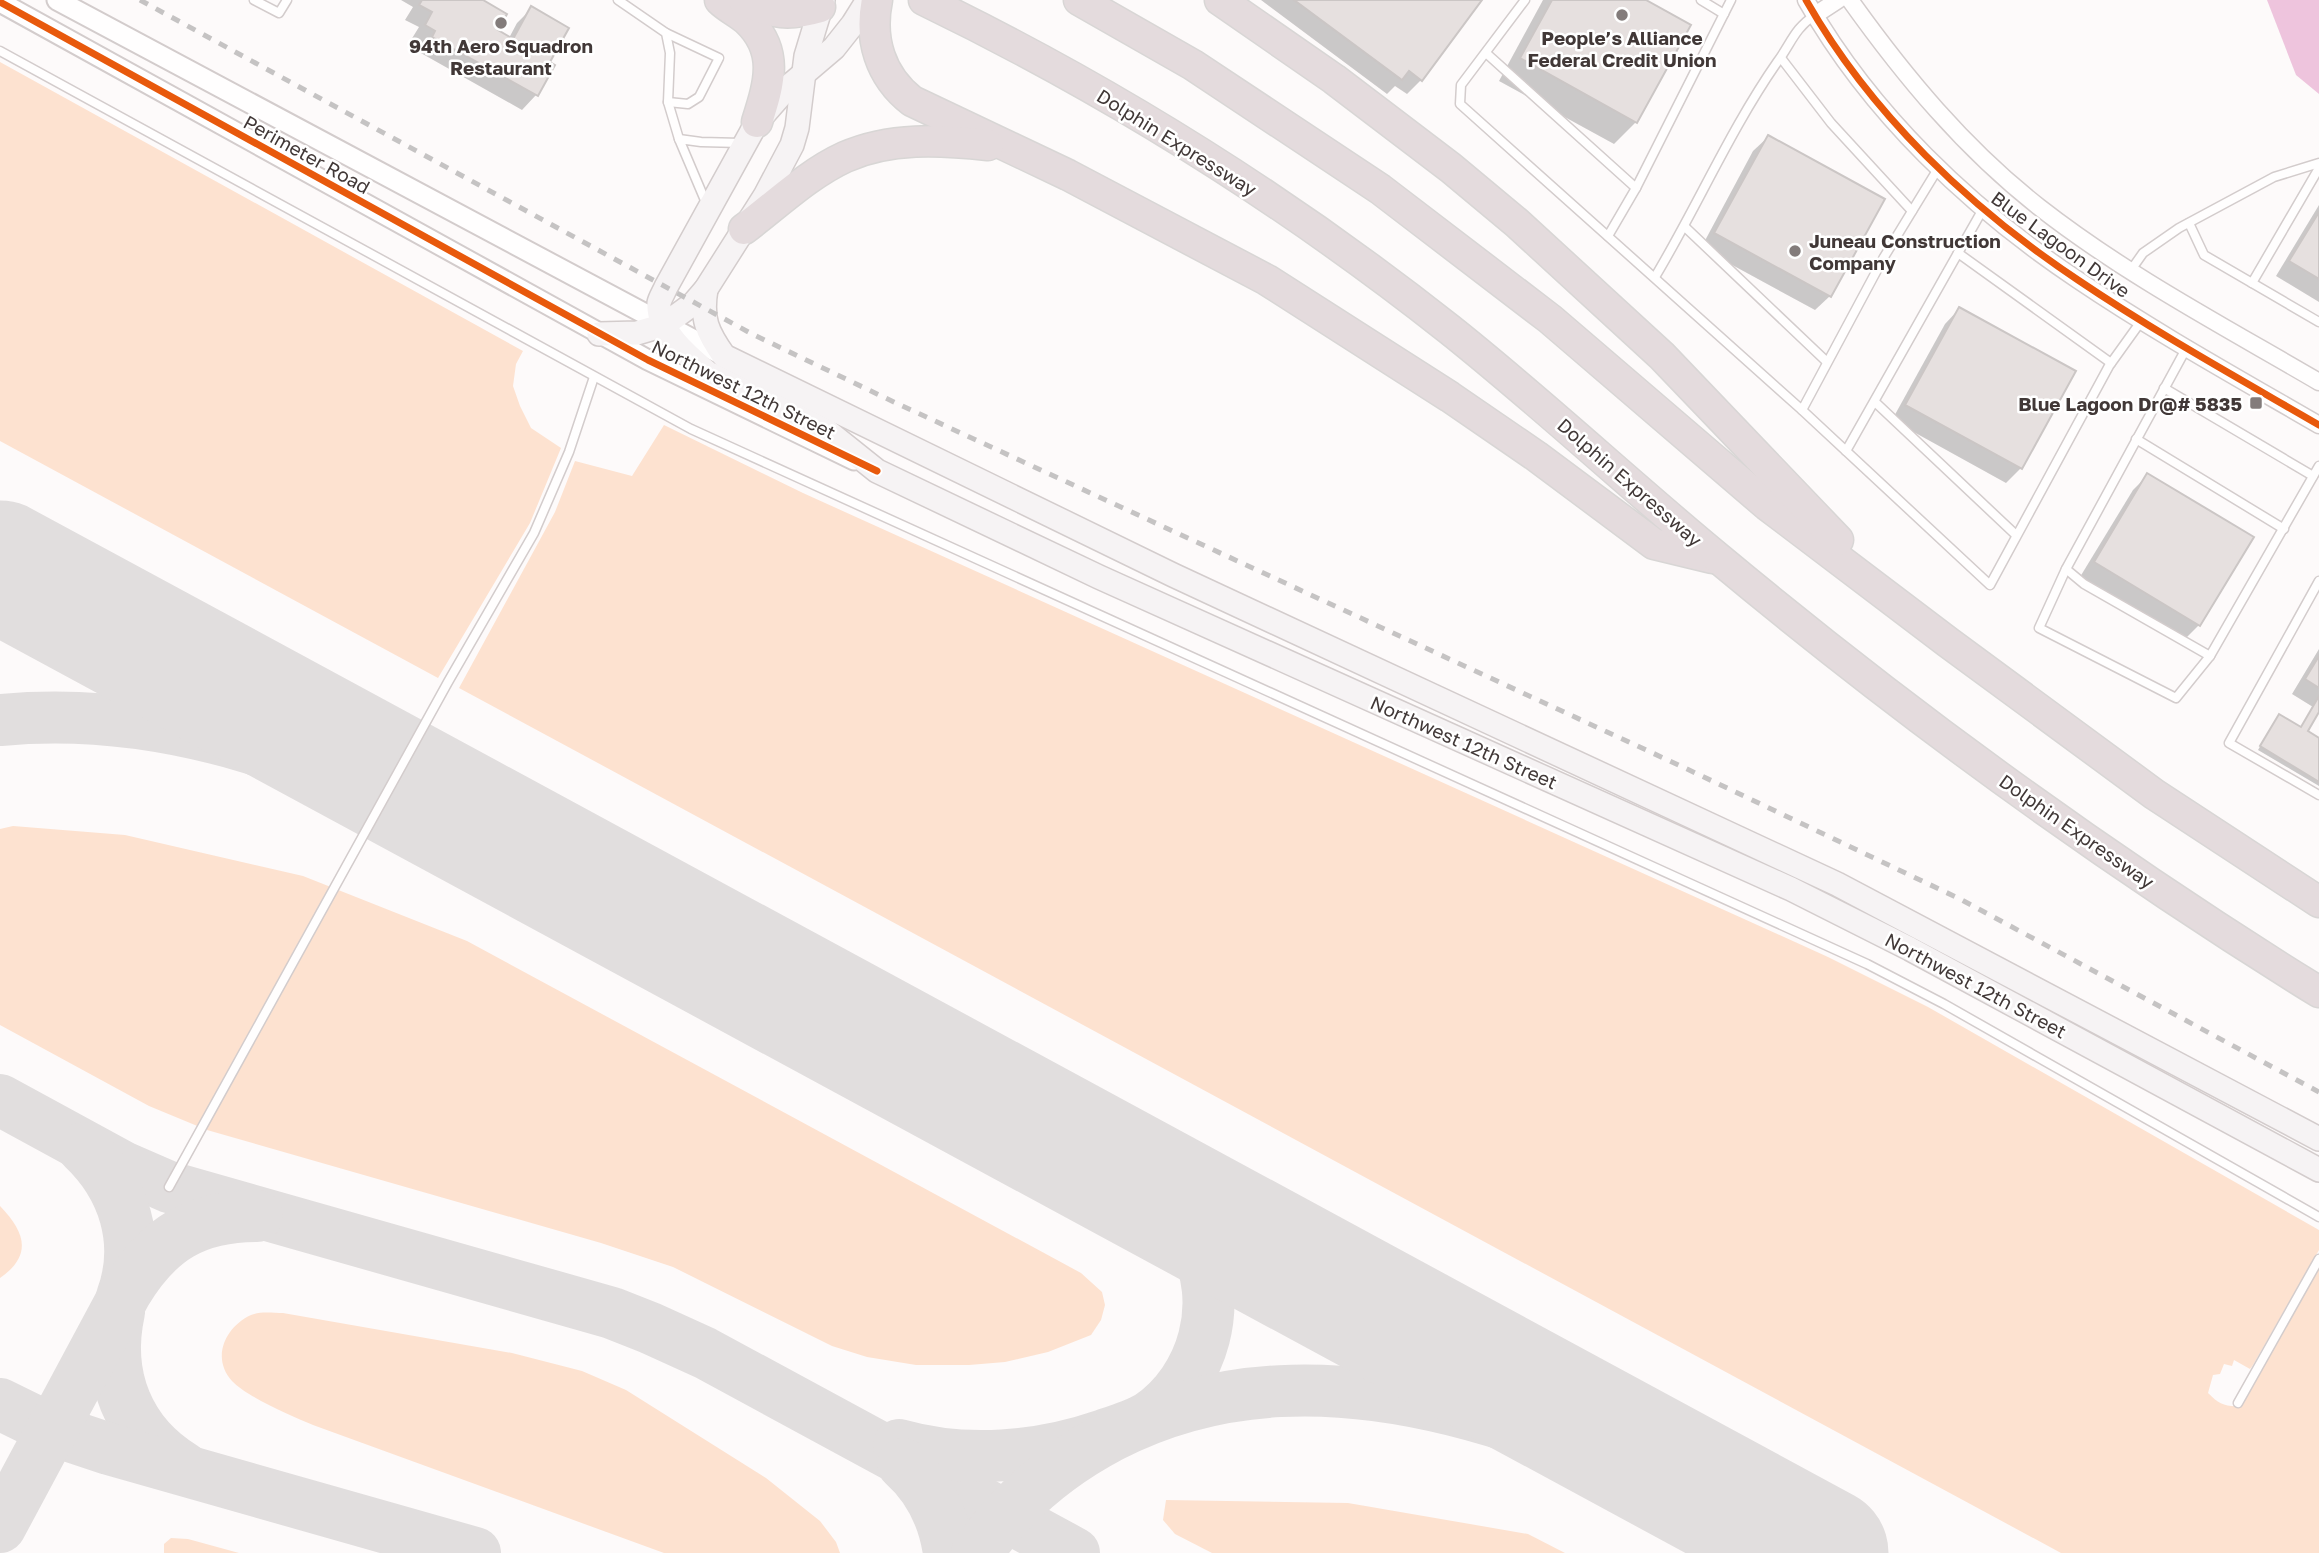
<svg xmlns="http://www.w3.org/2000/svg" width="2319" height="1553" font-family="'Golos Text',sans-serif">
<style>
.green{fill:#fde2d0}
.water{fill:#eec4dd}
.shadow{fill:#0003}
.lines{fill:none;stroke-linecap:round;stroke-linejoin:round}
.taxiway{stroke:#e1dede;stroke-width:52}
.runway{stroke:#e1dede;stroke-width:131}
.building{fill:#e6e0df;stroke:#cbc6c5;stroke-width:2}
.service-casing{stroke:#d3cccc;stroke-width:11}
.minor-casing{stroke:#d3cccc;stroke-width:19}
.tertiary-casing{stroke:#d3cccc;stroke-width:23}
.secondary-casing{stroke:#d3cccc;stroke-width:26}
.motorway-casing{stroke:#d8d6d5;stroke-width:33}
.service{stroke:#fffefe;stroke-width:8}
.minor{stroke:#fffefe;stroke-width:16}
.tertiary{stroke:#fffefe;stroke-width:19}
.secondary{stroke:#f6f3f4;stroke-width:23}
.motorway{stroke:#e4dbdd;stroke-width:30}
.rail{stroke:#c5c3c3;stroke-width:5;stroke-dasharray:9 9;stroke-linecap:butt}
.cycleway-casing{stroke:#fff;stroke-width:11}
.cycleway{stroke:#e8590c;stroke-width:7}
.poi-dot{fill:#837c7b;stroke:#fff;stroke-width:2.5}
.labels{text-anchor:middle;dominant-baseline:central;stroke-width:5;stroke-linejoin:round;paint-order:stroke}
.poi-label{font-size:19px;font-weight:bold;fill:#413837;stroke:#fff}
.street-label{font-size:19px;fill:#413837;stroke:#fff}
</style>
<rect width="100%" height="100%" fill="#fdfafa"/>
<!-- green -->
<g class="green">
<path d="M0,62l523,289 -7,13 -3,22 7,20 11,22 30,20 -31,75 -92,155 -438,-237z"/>
<path d="M664,425l139,68 1025,464 100,50 391,223v20l-66,115 -3,4 -16,-9 -2,6 -8,-2 -4,10 -7,1 -5,18c11,11 17,14 33,13l78,-138v285h-258l-1602,-865 96,-176 20,-51 57,15z"/>
<path d="M13,826l112,9 178,41 164,65 614,332 21,19 3,13 -4,15 -10,15 -43,17 -43,10 -36,3h-53l-49,-8 -35,-11 -159,-79 -72,-24 -394,-113 -58,-24 -149,-81v-196z"/>
<path d="M0,1206c25,26 33,49 0,72z"/>
<path d="M283,1313l229,40 70,18 44,19 140,88 54,43 16,21 4,11h-176l-351,-128c-21,-9 -66,-28 -81,-44 -21,-23 -7,-54 19,-66 9,-4 22,-2 32,-2z"/>
<path d="M1166,1500l182,3 180,31 37,19h-353l-37,-19 -12,-14z"/>
<path d="M171,1538l17,1 51,14h-75v-9z"/>
</g>
<!-- water -->
<path class="water" d="M2267,0h52v94l-23,-19z"/>
<!-- shadow -->
<g class="shadow">
<path d="M401,0h78l16,31 14,7 8,-15 14,-14 5,86 -14,15 -103,-58 3,-6 -11,-6 8,-13 -14,-7 8,-13z"/>
<path d="M1261,0h219l-59,80 -14,14 -12,-8 -8,8z"/>
<path d="M1543,0h99l-6,122 -22,22 -115,-63z"/>
<path d="M1768,137l62,159 -15,14 -114,-62 52,-97z"/>
<path d="M2319,205v97l-43,-26z"/>
<path d="M1959,309l62,159 -15,15 -114,-63 53,-96z"/>
<path d="M2148,475l103,63 -52,87 -15,15 -104,-63 53,-87z"/>
<path d="M2319,649v62l-14,20 14,9v46l-61,-36 18,-31 24,9 13,-21 -21,-13z"/>
</g>
<g class="lines">
<!-- taxiway -->
<g class="taxiway">
<path d="M0,574l142,68"/>
<path d="M0,720c180,-17 327,50 486,125 78,37 156,74 234,111"/>
<path d="M0,1100l123,67 46,20 443,126 38,15 55,25 369,200"/>
<path d="M83,1148c41,39 59,94 39,149"/>
<path d="M119,1312c-14,64 9,122 65,156"/>
<path d="M0,1404l55,27 54,18 366,104"/>
<path d="M899,1445c67,19 141,12 205,-10 15,-5 31,-10 45,-18 55,-37 77,-116 44,-175 -14,-26 -36,-44 -58,-62"/>
<path d="M903,1464c27,24 41,54 46,89"/>
<path d="M0,1527l126,-235c32,-53 69,-76 131,-76"/>
<path d="M977,1553c34,-50 81,-89 134,-117 227,-117 486,17 692,117"/>
</g>
<!-- runway -->
<path class="runway" d="M0,566l1823,987"/>
</g>
<!-- building -->
<g class="building">
<path d="M422,0h61l24,14 -9,16 15,9 18,-33 38,22 -19,34 5,3 -17,31 -106,-59 3,-6 -10,-6 7,-13 -13,-7z"/>
<path d="M1294,0h188l-60,81 -13,-10 -7,9z"/>
<path d="M1552,0h94l45,25 -54,98 -117,-65z"/>
<path d="M1768,135l117,64 -54,98 -117,-64z"/>
<path d="M2319,212v67l-30,-18z"/>
<path d="M1959,307l117,64 -54,98 -117,-64z"/>
<path d="M2147,473l107,64 -54,89 -106,-64z"/>
<path d="M2319,656v32l-14,-9z"/>
<path d="M2319,696v16l-11,19 11,7v44l-59,-36 19,-32 22,13z"/>
</g>
<g class="lines">
<defs>
<g id="service">
<path d="M254,0l25,13 8,-13"/>
<path d="M618,0l48,33 4,20 -2,49 11,37"/>
<path d="M1525,0l-64,85 -1,19 342,306 82,-153 55,-90"/>
<path d="M1701,0l23,14"/>
<path d="M666,33l53,25 -20,39 -11,7 -20,-2"/>
<path d="M0,51l691,378 1176,535 77,40 375,213"/>
<path d="M1486,53l150,135"/>
<path d="M1781,58l50,65 81,88"/>
<path d="M707,205l-28,-66 22,3 40,1"/>
<path d="M2189,223l15,32 115,67"/>
<path d="M1685,227l142,135"/>
<path d="M1608,236l28,-48 95,-188"/>
<path d="M1958,253l25,-44"/>
<path d="M2131,270l12,-17 36,-25 95,-51 45,-14"/>
<path d="M1655,277c42,-70 76,-149 123,-216 14,-19 16,-32 37,-46"/>
<path d="M2252,283l67,-115"/>
<path d="M2187,347l-121,222 -27,59 137,70 34,-42 109,-190"/>
<path d="M2164,388l149,88"/>
<path d="M1875,402l141,133"/>
<path d="M1802,410l188,175 119,-219 33,-46"/>
<path d="M2136,439l148,90"/>
<path d="M1846,451l112,-198 153,110"/>
<path d="M2066,569l18,15 126,72"/>
<path d="M2319,581l-90,162 90,52"/>
<path d="M169,1187l279,-505 86,-149 35,-81 25,-75"/>
<path d="M2238,1403l81,-144"/>
</g>
<g id="minor">
<path d="M1806,0c64,113 164,208 272,280 77,52 160,98 241,145"/>
<path d="M1850,0c55,77 114,148 189,207 87,68 186,120 280,175"/>
<path d="M1815,15l23,-15"/>
</g>
<g id="tertiary">
<path d="M57,0l667,356"/>
<path d="M0,2l648,358 206,100"/>
</g>
<g id="secondary">
<path d="M868,0l-15,24 -19,24 -47,40 -30,34 -91,165c-2,5 -6,11 -7,16 -2,28 30,54 49,70l119,58 50,40 222,106 692,312 119,60 409,221"/>
<path d="M706,289c-5,30 1,43 18,67l449,219 664,309 482,255"/>
<path d="M599,334l38,-1 27,-8 30,-22 12,-14 59,-93 27,-51 5,-17 9,-72 17,-56"/>
</g>
<g id="motorway">
<path d="M720,0c8,8 18,12 27,20 33,31 22,64 10,102"/>
<path d="M744,0c29,14 45,16 76,7"/>
<path d="M877,0c-8,39 3,76 35,101l156,74 199,105 183,117 86,59 118,88 58,14"/>
<path d="M924,0c186,90 363,201 525,329 92,73 178,154 269,229 190,158 391,304 601,434"/>
<path d="M1079,0l114,65 187,124 170,130 217,186 182,138 205,151 165,108"/>
<path d="M1220,0l114,79 117,89 66,55 145,133 176,184"/>
<path d="M744,229c32,-24 64,-55 101,-72 45,-20 95,-17 143,-12"/>
</g>
</defs>
<!-- service casing -->
<use href="#service" class="service-casing"/>
<!-- minor casing -->
<use href="#minor" class="minor-casing"/>
<!-- tertiary casing -->
<use href="#tertiary" class="tertiary-casing"/>
<!-- secondary casing -->
<use href="#secondary" class="secondary-casing"/>
<!-- motorway casing -->
<use href="#motorway" class="motorway-casing"/>
<!-- service -->
<use href="#service" class="service"/>
<!-- minor -->
<use href="#minor" class="minor"/>
<!-- tertiary -->
<use href="#tertiary" class="tertiary"/>
<!-- secondary -->
<use href="#secondary" class="secondary"/>
<!-- motorway -->
<use href="#motorway" class="motorway"/>
<!-- rail -->
<path class="rail" d="M140,0l612,334 144,69 789,365 275,131 359,193"/>
<defs>
<g id="cycleway">
<path d="M1806,0c64,113 164,208 272,280 77,52 160,98 241,145"/>
<path d="M0,2l648,358 229,111"/>
</g>
</defs>
<!-- cycleway casing -->
<use href="#cycleway" class="cycleway-casing"/>
<!-- cycleway -->
<use href="#cycleway" class="cycleway"/>
</g>
<!-- markers -->
<g class="poi-dot">
<circle cx="1622" cy="15" r="7"/>
<circle cx="501" cy="23" r="7"/>
<circle cx="1795" cy="251" r="7"/>
<rect x="2249" y="396" width="14" height="14" rx="3.5"/>
</g>
<g class="labels">
<!-- poi labels -->
<g class="poi-label">
<text x="1622" y="37">People’s Alliance<tspan x="1622" dy="22">Federal Credit Union</tspan></text>
<text x="501" y="45">94th Aero Squadron<tspan x="501" dy="22">Restaurant</tspan></text>
<text x="1809" y="240" text-anchor="start">Juneau Construction<tspan x="1809" dy="22">Company</tspan></text>
<text x="2242" y="403" text-anchor="end">Blue Lagoon Dr@# 5835</text>
</g>
<!-- street labels -->
<g class="street-label">
<text transform="translate(1177 142) rotate(32)">Dolphin Expressway</text>
<text transform="translate(307 154) rotate(29)">Perimeter Road</text>
<text transform="translate(2061 244) rotate(36)">Blue Lagoon Drive</text>
<text transform="translate(744 389) rotate(26)">Northwest 12th Street</text>
<text transform="translate(1630 482) rotate(41)">Dolphin Expressway</text>
<text transform="translate(1464 742) rotate(24)">Northwest 12th Street</text>
<text transform="translate(2077 831) rotate(35)">Dolphin Expressway</text>
<text transform="translate(1976 985) rotate(28)">Northwest 12th Street</text>
</g>
</g>
</svg>
